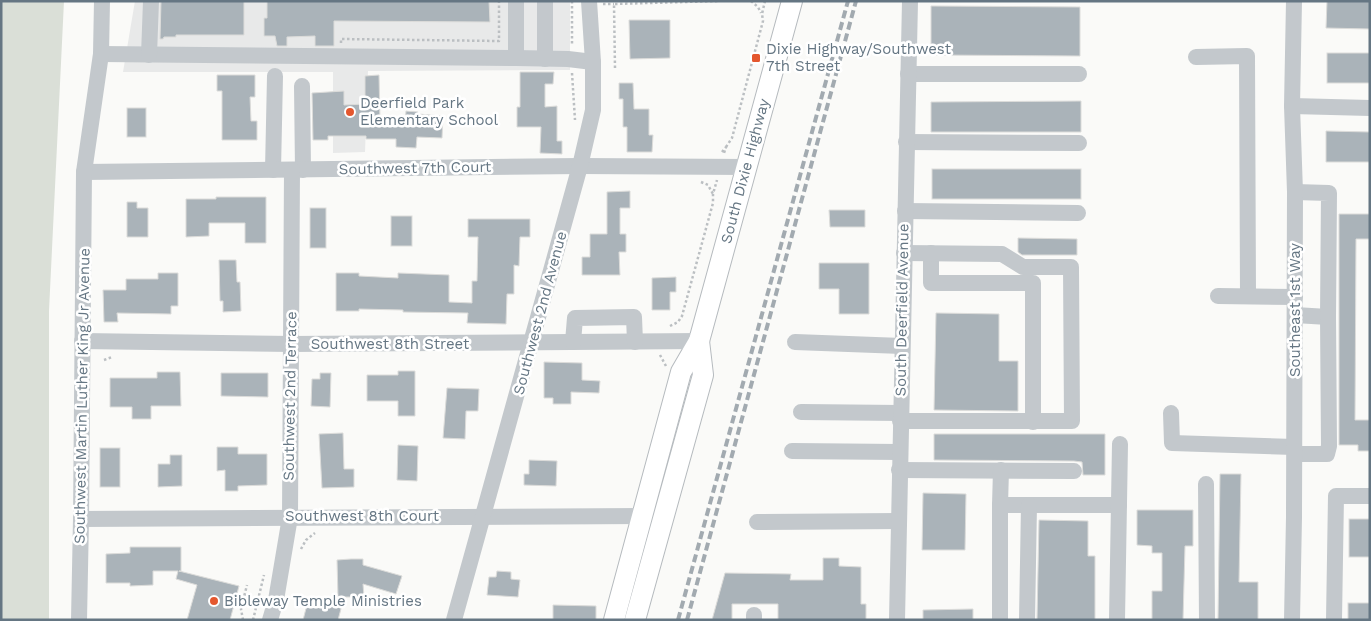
<svg xmlns="http://www.w3.org/2000/svg" width="1371" height="621" font-family="'Work Sans',sans-serif">
<style>
.built{fill:#e8e9e9}
.green{fill:#dadfd7}
.building{fill:#aab3b9;stroke:#dcdcda}
.lines{fill:none;stroke-linecap:round;stroke-linejoin:round}
.major-casing{stroke:#b5babe;stroke-width:22}
.path{stroke:#bbbfc2;stroke-width:2.5;stroke-dasharray:2.5 2.5;stroke-linecap:butt}
.minor{stroke:#c3c8cc;stroke-width:16}
.major{stroke:#fff;stroke-width:20}
.rail{stroke:#a2aab0;stroke-width:4;stroke-dasharray:8 4;stroke-linecap:butt}
.poi-dot{fill:#e4572e;stroke:#fff;stroke-width:2}
.labels{text-anchor:middle;dominant-baseline:central;stroke-width:5;stroke-linejoin:round;paint-order:stroke}
.poi-label{font-size:15px;fill:#657683;stroke:#fff;text-anchor:start}
.street-label{font-size:15px;fill:#657683;stroke:#fff}
</style>
<rect width="100%" height="100%" fill="#fafaf8"/>
<!-- built -->
<path class="built" d="M135,1h435v69l-202,1 -3,81 -32,1v-81h-210z"/>
<!-- green -->
<path class="green" d="M1,1h63l-15,310v309h-48z"/>
<!-- building -->
<g class="building">
<path d="M161,1h83v34h-68v2h-12l-1,2h-3z"/>
<path d="M267,1h222l1,21 -156,-1v25h-19v-10l-28,1v9h-10l-2,-10h-11v-18h3z"/>
<path d="M1327,1h43v28l-44,-1z"/>
<path d="M931,6l149,1v49l-149,-1z"/>
<path d="M629,20h41v38l-40,1z"/>
<rect x="1327" y="53" width="43" height="30"/>
<path d="M520,72h34l-1,12h-8v23l12,-1v35h5v13l-22,-1 1,-26h-24v-20h3z"/>
<path d="M217,75h38v22h-5l1,24h6v19h-35v-49h-5z"/>
<path d="M379,75l1,46 25,1 1,-11 12,1v2l25,2 -1,22 -25,-1 -1,11 -20,-1v-8h-30v-3h-38v4h-15l-1,-47 32,-2v14l21,-1v-28z"/>
<path d="M619,83h14l1,26h15v26h4l-1,17h-25v-25h-4v-28h-4z"/>
<path d="M1081,101v31h-150v-30z"/>
<rect x="127" y="108" width="19" height="29"/>
<path d="M1326,131l44,1v30h-44z"/>
<rect x="932" y="169" width="149" height="30"/>
<path d="M630,191v17h-10v26h6v18h-7l1,23h-38v-18h8v-23h17v-42z"/>
<path d="M216,197h50v46h-21v-20h-36v13l-23,1v-38h30z"/>
<path d="M127,202h10v6h11v29h-21z"/>
<rect x="310" y="208" width="16" height="40"/>
<path d="M829,210h36v17h-35z"/>
<path d="M1339,214h31v25h-14l-1,181h15v31h-12v-6h-19z"/>
<rect x="391" y="216" width="21" height="30"/>
<path d="M468,219h62v18h-10l-1,29 -5,-1v29h-7l-1,30 -39,-1 1,-10 -65,-1v-2l-44,-1v2h-23v-38h23v3l39,2v-5l51,2v27l23,1v-22h5l1,-44h-10z"/>
<path d="M1018,238l59,1v16h-55l-4,-3z"/>
<path d="M219,260h17l1,22h3l1,29 -18,1v-11h-3z"/>
<path d="M819,263h50v51h-30v-25h-20z"/>
<path d="M158,273h20v33h-7v8l-54,-1 1,9h-14l-1,-32h23v-11h32z"/>
<path d="M676,277v15h-6v18h-18v-32z"/>
<path d="M936,313l63,1v47h19v50l-84,-1z"/>
<path d="M544,362l38,1v17l18,1 -1,12 -28,-1v12h-18v-6h-9z"/>
<path d="M398,371h17v45h-17v-15h-31v-26h31z"/>
<path d="M157,372h23l1,34h-30v13h-19v-12h-22v-29h47z"/>
<path d="M221,373h47v24l-47,-1z"/>
<path d="M320,373h11l-1,34 -19,-1 1,-27h8z"/>
<path d="M447,388l32,1 -1,22h-12l-1,28 -22,-1z"/>
<path d="M343,433l1,36h10v18l-32,1 -3,-54z"/>
<path d="M934,434h171v41h-22l-1,-13 -8,-1 -140,-1z"/>
<path d="M398,445l20,1 -1,35 -20,-1z"/>
<path d="M217,447h21v7h29v31l-29,1v5h-13v-21l-8,1z"/>
<rect x="100" y="448" width="20" height="39"/>
<path d="M170,455h12v31l-24,1v-23h12z"/>
<path d="M529,460l28,1 -1,25 -32,-1v-11h5z"/>
<path d="M1220,474h21l-2,108h19v38h-40z"/>
<path d="M923,493l43,1 -1,56h-43z"/>
<path d="M1137,510h56v36h-8l-2,74h-31v-29h10v-38h-10v-7l-15,-1z"/>
<rect x="1349" y="519" width="21" height="38"/>
<path d="M1039,520l49,1v35h7v64h-58z"/>
<path d="M130,547h51v24h-2l60,15 -9,34h-43l10,-35 -21,-6 2,-8h-25v14l-23,1v-3h-24v-29l24,-1z"/>
<path d="M823,558h16v8l22,1v37h5v16h-88v-16h-46v16h-20l13,-47 66,1 -1,6h33z"/>
<path d="M351,559h12v6l39,11 -6,18 -33,-10 1,13h-26l-1,-37z"/>
<path d="M497,571l14,1v7l9,1 -2,17 -31,-2 2,-18h7z"/>
<path d="M309,597l33,8 -4,15h-35z"/>
<rect x="1348" y="603" width="22" height="17"/>
<path d="M553,605l43,1v14h-43z"/>
<path d="M973,609v11h-50v-10z"/>
</g>
<g class="lines">
<defs>
<g id="major">
<path d="M614,620l67,-248 18,-31 93,-340"/>
<path d="M635,620l68,-245 -4,-34"/>
</g>
</defs>
<!-- major casing -->
<use href="#major" class="major-casing"/>
<!-- path -->
<g class="path">
<path d="M572,1v44"/>
<path d="M751,1l7,6 3,6"/>
<path d="M603,4h11"/>
<path d="M341,43v-4l158,2v-40"/>
<path d="M615,68l-1,-64 106,-3"/>
<path d="M572,73l3,47"/>
<path d="M726,147l6,-9 31,-117 -1,-7 3,-13"/>
<path d="M722,152l4,-5 -2,6"/>
<path d="M701,182l7,3 5,9"/>
<path d="M670,326l8,-4 4,-6 31,-113v-9l4,-14"/>
<path d="M660,355l6,11"/>
<path d="M104,360l8,-3"/>
<path d="M301,549l5,-9 9,-7"/>
<path d="M243,620l-2,-11 6,-24"/>
<path d="M253,620l11,-45"/>
</g>
<!-- minor -->
<g class="minor">
<path d="M516,1v57"/>
<path d="M101,54l415,4 52,1 25,3"/>
<path d="M149,55l2,-54"/>
<path d="M1196,57l51,-1 1,240"/>
<path d="M545,59v-58"/>
<path d="M908,74h171"/>
<path d="M302,86l1,84"/>
<path d="M1292,106l78,2"/>
<path d="M906,142l173,1"/>
<path d="M273,170l2,-94"/>
<path d="M84,172l496,-6 166,1"/>
<path d="M905,211l173,2"/>
<path d="M931,253v30h102v139"/>
<path d="M1218,296l77,1"/>
<path d="M1295,315l33,2"/>
<path d="M82,341l209,3 408,-3"/>
<path d="M573,342l2,-24 59,-1 1,25"/>
<path d="M795,342l107,4"/>
<path d="M801,412l99,1"/>
<path d="M1171,413l1,30 122,4"/>
<path d="M900,421h172l-1,-154h-48l-21,-13 -98,-1"/>
<path d="M792,451l107,1"/>
<path d="M1295,454h32l2,-8 -1,-129 1,-124 -34,-1"/>
<path d="M899,470l175,1"/>
<path d="M1206,484l1,136"/>
<path d="M1000,505l1,-35"/>
<path d="M81,519l561,-3"/>
<path d="M757,522l141,-1"/>
<path d="M79,620l2,-101 3,-347 17,-118 1,-53"/>
<path d="M270,620l6,-20 14,-83 2,-347"/>
<path d="M454,620l126,-454 13,-56v-48l-4,-61"/>
<path d="M754,620v-5"/>
<path d="M897,620l13,-619"/>
<path d="M1000,620v-115h119"/>
<path d="M1027,620l2,-115"/>
<path d="M1117,620l3,-176"/>
<path d="M1292,620l2,-103 1,-325 -3,-86 2,-105"/>
<path d="M1334,620l2,-124h34"/>
</g>
<!-- major -->
<use href="#major" class="major"/>
<!-- rail -->
<g class="rail">
<path d="M678,620l170,-619"/>
<path d="M687,620l169,-619"/>
</g>
</g>
<!-- markers -->
<g class="poi-dot">
<rect x="751" y="53" width="10" height="10" rx="2.5"/>
<circle cx="350" cy="112" r="5"/>
<circle cx="214" cy="601" r="5"/>
</g>
<g class="labels">
<!-- poi labels -->
<g class="poi-label">
<text x="766" y="49">Dixie Highway/Southwest<tspan x="766" dy="17">7th Street</tspan></text>
<text x="360" y="103">Deerfield Park<tspan x="360" dy="17">Elementary School</tspan></text>
<text x="224" y="601">Bibleway Temple Ministries</text>
</g>
<!-- street labels -->
<g class="street-label">
<text transform="translate(415 168) rotate(-1)">Southwest 7th Court</text>
<text transform="translate(745 171) rotate(-75)">South Dixie Highway</text>
<text transform="translate(902 310) rotate(-89)">South Deerfield Avenue</text>
<text transform="translate(1295 310) rotate(-90)">Southeast 1st Way</text>
<text transform="translate(540 313) rotate(-75)">Southwest 2nd Avenue</text>
<text x="390" y="344">Southwest 8th Street</text>
<text transform="translate(82 396) rotate(-89)">Southwest Martin Luther King Jr Avenue</text>
<text transform="translate(290 396) rotate(-89)">Southwest 2nd Terrace</text>
<text x="362" y="516">Southwest 8th Court</text>
</g>
</g>
<!-- border -->
<rect width="1371" height="621" fill="none" stroke="#657683" stroke-width="5"/>
</svg>
